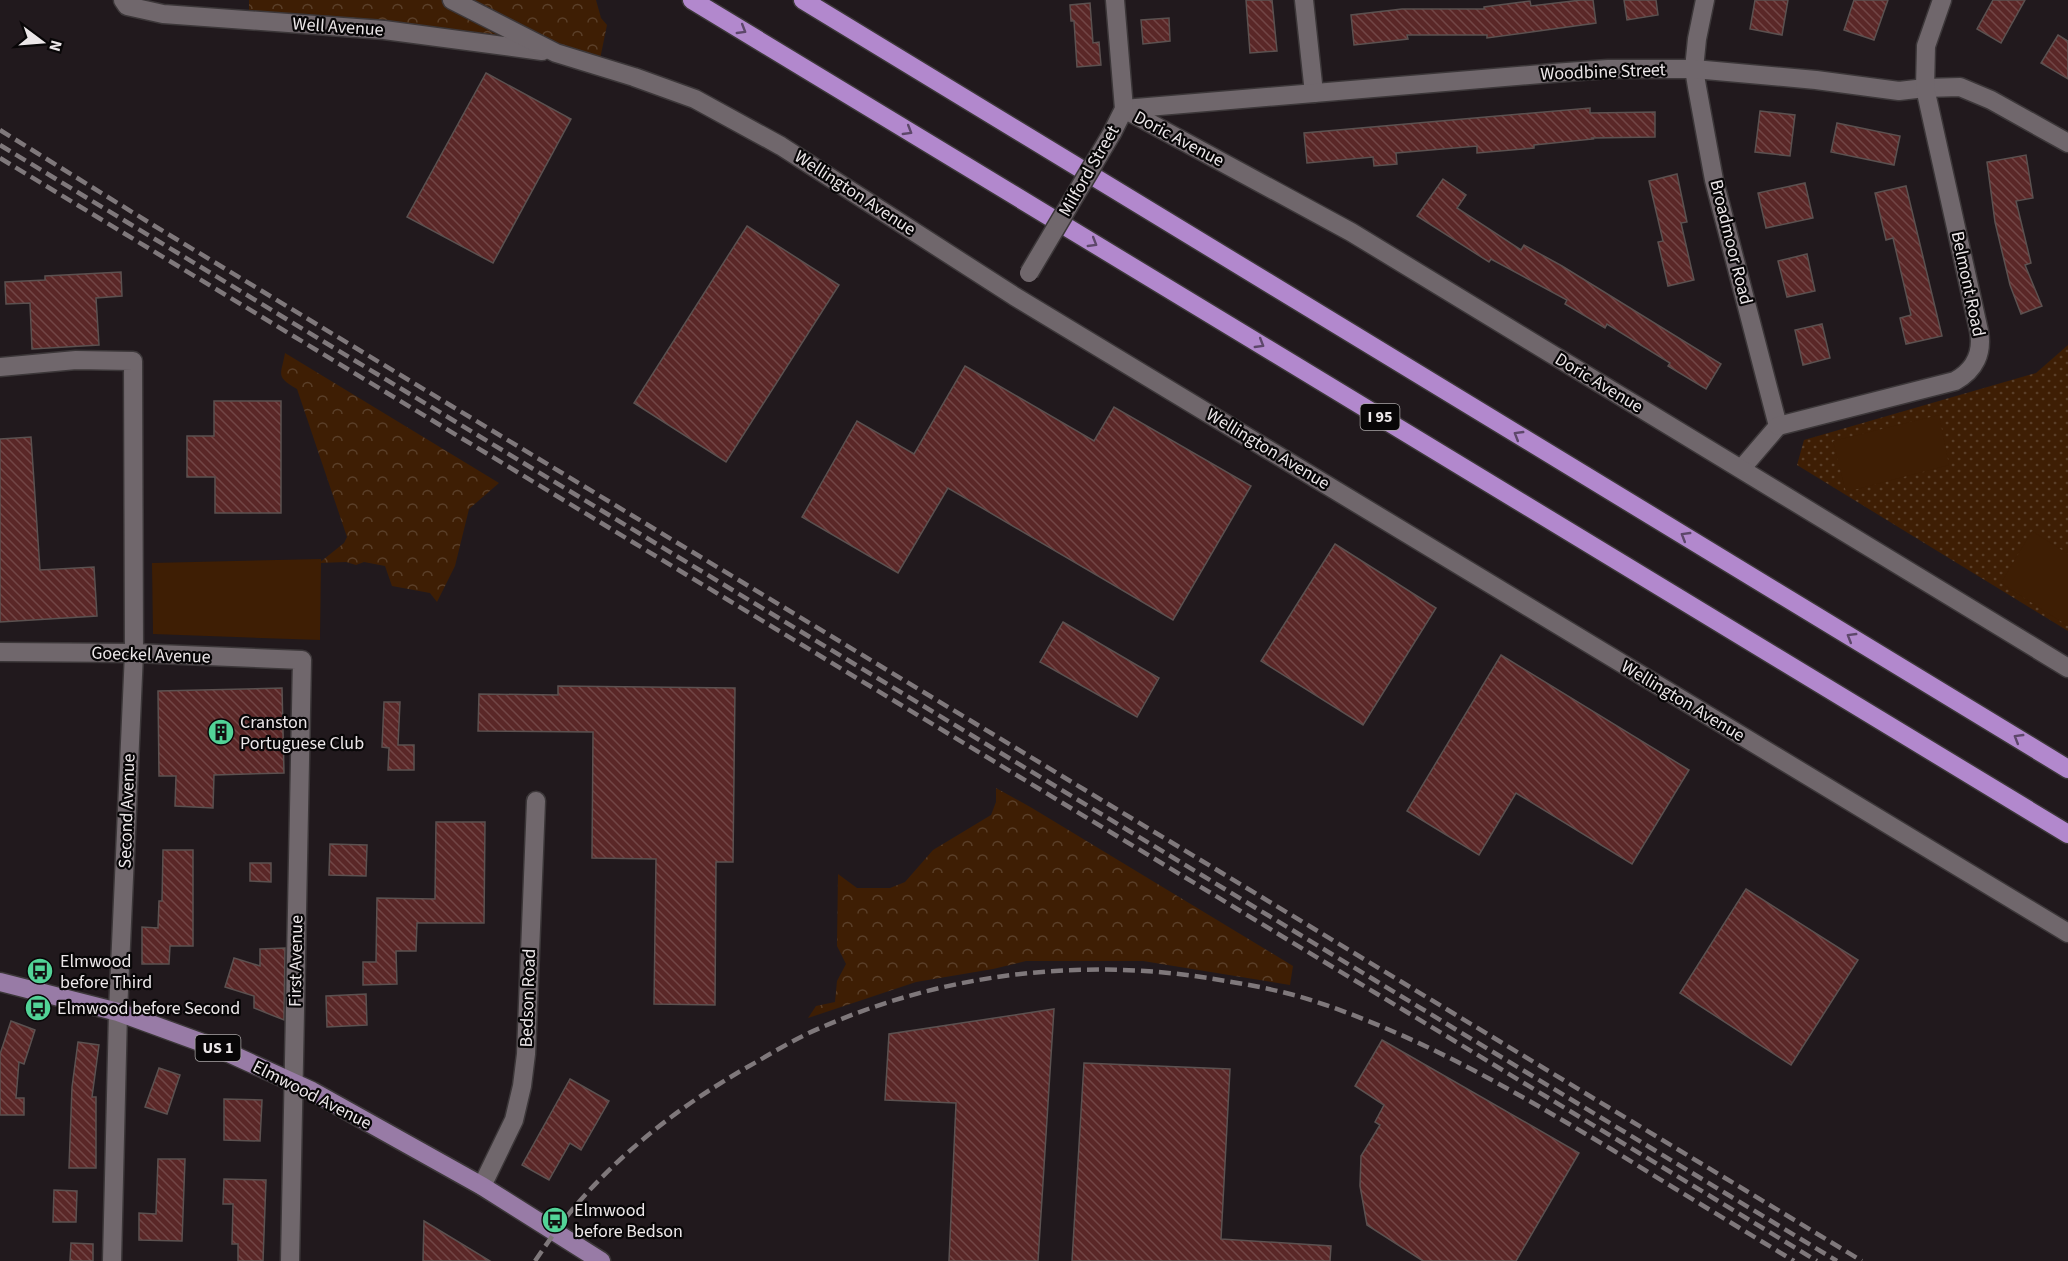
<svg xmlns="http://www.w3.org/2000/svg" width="2068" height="1261" font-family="'Source Sans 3',sans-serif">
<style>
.green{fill:url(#green-dots)}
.forest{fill:url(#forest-crowns)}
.pitch{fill:#3e1e04}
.building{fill:url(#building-back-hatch);stroke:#5b5150;stroke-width:1.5}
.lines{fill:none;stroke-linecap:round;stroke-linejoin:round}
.street-casing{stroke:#3c3739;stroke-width:21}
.primary-casing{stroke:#3c3739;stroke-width:21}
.highway-casing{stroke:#3c3739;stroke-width:21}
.street{stroke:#70676c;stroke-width:18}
.primary{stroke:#987ba6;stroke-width:18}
.highway{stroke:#b288cd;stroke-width:18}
.rail{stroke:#7f787b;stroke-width:4.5;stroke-dasharray:12 6;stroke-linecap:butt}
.street-bridge-casing{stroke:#3c3739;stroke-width:21;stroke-linecap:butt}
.street-bridge{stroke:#70676c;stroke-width:18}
.oneway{stroke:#5d476a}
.labels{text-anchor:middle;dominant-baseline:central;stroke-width:4.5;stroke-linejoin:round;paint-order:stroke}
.shield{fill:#080607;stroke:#a8a4a5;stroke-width:1.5}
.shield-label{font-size:16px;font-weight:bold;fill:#ece7e9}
.street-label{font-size:18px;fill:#ece7e9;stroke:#080607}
.poi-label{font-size:18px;fill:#ece7e9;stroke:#080607;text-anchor:start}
</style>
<defs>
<pattern id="green-dots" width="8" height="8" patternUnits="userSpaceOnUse" patternTransform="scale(1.5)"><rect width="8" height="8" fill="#3e1e04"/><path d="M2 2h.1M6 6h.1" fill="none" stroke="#5a3f29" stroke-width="1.8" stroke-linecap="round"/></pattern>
<pattern id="forest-crowns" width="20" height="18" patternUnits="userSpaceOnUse" patternTransform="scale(1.5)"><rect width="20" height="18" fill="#3e1e04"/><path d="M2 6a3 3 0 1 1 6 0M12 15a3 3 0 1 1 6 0" fill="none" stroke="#5a3f29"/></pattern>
<pattern id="building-back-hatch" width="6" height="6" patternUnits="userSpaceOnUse" patternTransform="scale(1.5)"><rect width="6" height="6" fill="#5a2727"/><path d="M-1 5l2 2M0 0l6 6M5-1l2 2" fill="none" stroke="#724646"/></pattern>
</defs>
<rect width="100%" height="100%" fill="#21191d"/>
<!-- green -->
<path class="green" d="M2068,345v286l-271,-166 7,-25 232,-67z"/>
<!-- forest -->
<g class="forest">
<path d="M249,0h347l5,18 6,7 -8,39 -347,-49 -3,-4z"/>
<path d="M285,353l214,130 -30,26 -14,57 -18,36 -7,-9 -38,-7 -7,-20 -21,-4 -8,3 -10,-3 -27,1 25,-20 3,-6 -50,-148c-22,-13 -16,-13 -12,-36z"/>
<path d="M996,788l36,20 261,158 -3,19 -147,-24h-117l-33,8 -77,13 -108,36 8,-12 19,-4 2,-21 9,-17 -9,-18 1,-72 19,14h33l15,-6 28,-32 58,-35 5,-13z"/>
</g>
<!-- pitch -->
<g class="pitch">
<path d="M1939,415l10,50 -103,27 -13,-51z"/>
<path d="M2032,531l36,23v72l-67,-43z"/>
<path d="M321,559l-1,81 -167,-6 -1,-71z"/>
</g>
<!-- building -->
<g class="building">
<path d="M1246,0h26l5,51 -27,2z"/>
<path d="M1581,0h12l3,23 -109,15v-3h-80l1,4 -54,6 -3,-30 51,-6h82v-2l46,-6 1,5z"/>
<path d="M1624,0h32l2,15 -31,5z"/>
<path d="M1755,0h33l-6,35 -32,-6z"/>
<path d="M1854,0h34l-14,40 -30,-10z"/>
<path d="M1993,0h32l-24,43 -24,-14z"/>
<path d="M1090,3l3,40 6,-1 2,23 -24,2 -3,-46h-3l-1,-16z"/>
<path d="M1169,18l1,23 -27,3 -2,-24z"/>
<path d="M2058,35l10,6v38l-27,-16z"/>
<path d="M486,73l85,46 -78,144 -86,-46z"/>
<path d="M1590,108v5l65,-1v25l-63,1 1,1 -59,6v3l-57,5v-7l-81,7 1,11 -23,2 -1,-9 -66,6 -3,-30z"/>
<path d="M1760,111l35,4 -5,41 -35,-4z"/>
<path d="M1837,123l63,13 -6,29 -63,-13z"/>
<path d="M2026,155l7,43 -17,3 15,62 -6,2 17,41 -21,8 -11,-29 -15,-63 -8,-60z"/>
<path d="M1677,174l10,48 -6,1 13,57 -26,6 -10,-44 5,-1 -14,-60z"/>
<path d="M1443,179l23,16 -9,13 64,42 3,-5 38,21 159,98 -15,25 -38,-23 2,-3 -63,-39 -2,4 -40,-24 2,-4 -76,-41 -2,3 -72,-46z"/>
<path d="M1805,183l8,35 -47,10 -8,-35z"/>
<path d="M1906,186l36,150 -36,8 -6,-26 11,-3 -18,-77 -7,2 -11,-47z"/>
<path d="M747,226l92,59 -113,177 -92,-59z"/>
<path d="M1807,254l8,37 -28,6 -9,-36z"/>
<path d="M121,272l1,24 -26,2 3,47 -67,4 -2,-46 -24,1 -1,-22 40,-2v-4z"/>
<path d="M1822,324l8,34 -27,7 -8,-35z"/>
<path d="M965,366l129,75 20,-34 137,79 -78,134 -225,-132 -50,85 -96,-56 55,-96 57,33z"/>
<path d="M214,401h67v112h-66v-36h-28v-41h27z"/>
<path d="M31,437l9,133 54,-3 3,49 -97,6v-183z"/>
<path d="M1335,544l101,64 -73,117 -102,-64z"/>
<path d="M1063,622l96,56 -22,39 -97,-55z"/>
<path d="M1501,655l188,115 -57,94 -116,-71 -37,62 -72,-44z"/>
<path d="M558,686l177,2 -2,174h-17l-1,143 -61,-1 2,-145 -64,-1 1,-126 -115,-1 1,-37 79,1z"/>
<path d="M282,688l2,85 -70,2 -1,33 -38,-2 1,-30h-17l-1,-85z"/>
<path d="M384,702h16l-2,43h16v25h-26l1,-22 -7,-1z"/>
<path d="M436,822h49l-1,101h-67l-1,28h-20l1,33 -34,1v-23h13l1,-64 58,1z"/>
<path d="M330,844l37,1 -1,31 -37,-1z"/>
<path d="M163,850h30v96h-23l-1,18h-27v-37l16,1 1,-27h3z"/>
<path d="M250,863h21v19l-21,-1z"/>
<path d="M1746,889l112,71 -67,105 -111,-72z"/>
<path d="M285,948l-1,72 -30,-12v-12l-29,-9 9,-29 26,8v-17z"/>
<path d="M366,994l1,31 -40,2 -1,-31z"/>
<path d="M1054,1009l-16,252h-89l7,-158 -71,-3 4,-66z"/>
<path d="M11,1021l24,9 -11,34 -5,-2 -3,36h8v17h-24v-61z"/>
<path d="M1382,1040l197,113 -63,108h-93l-56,-36 -7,-39 1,-30 19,-31 -5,-3 9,-17 -29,-19z"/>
<path d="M78,1042l21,3 -7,52h4v71h-27l3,-81z"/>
<path d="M1084,1063l146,6 -9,170 110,7 -1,15h-258z"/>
<path d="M159,1068l21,7 -13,39 -22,-7z"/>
<path d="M570,1079l39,22 -28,49 -11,-7 -21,37 -27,-15z"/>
<path d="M224,1099l38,1 -2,41 -36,-1z"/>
<path d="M158,1159h27l-3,82 -43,-1v-27l17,1z"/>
<path d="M224,1179l42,1 -3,81h-25v-17h-6l1,-40h-10z"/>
<path d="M54,1190l23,1 -1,31h-23z"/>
<path d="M424,1221l66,40h-67z"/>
<path d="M71,1243l22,1v17h-23z"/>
</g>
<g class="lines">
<defs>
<g id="street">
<path d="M123,0l4,6 36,8 221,16 158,21"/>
<path d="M452,0l104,53 78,24 61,22 86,47 233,150 1054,637"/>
<path d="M1304,0l10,93"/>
<path d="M1705,0l-8,39 -3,30 3,18 17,93 64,246 -36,42"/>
<path d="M1124,109l227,123 717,436"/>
<path d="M1124,109l429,-36 55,-4h86l122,11 83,11 26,-3 35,-1 31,13 77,43"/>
<path d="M1112,133l12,-24 -9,-109"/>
<path d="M0,367l76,-7 57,1 1,292 -16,359 -6,249"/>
<path d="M1778,426l177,-45c20,-11 28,-28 24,-50l-54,-243 1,-42 16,-46"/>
<path d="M0,652l134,1 168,7 -12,601"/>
<path d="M482,1186l32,-66 8,-34 4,-32 10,-253"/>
</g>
<path id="primary" d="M0,982l118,30 104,38 90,41 170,95 119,75"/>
<g id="highway">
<path d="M692,0l1376,834"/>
<path d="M803,0l1265,769"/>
</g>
</defs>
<!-- street casing -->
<use href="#street" class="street-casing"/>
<!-- primary casing -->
<use href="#primary" class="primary-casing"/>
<!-- highway casing -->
<use href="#highway" class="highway-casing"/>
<!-- street -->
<use href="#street" class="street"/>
<!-- primary -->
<use href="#primary" class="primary"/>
<!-- highway -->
<use href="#highway" class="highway"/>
<!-- rail -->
<g class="rail">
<path d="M0,130l153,95 1709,1036"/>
<path d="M0,145l1837,1116"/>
<path d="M0,158l1817,1103"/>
<path d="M535,1261c14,-20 27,-40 43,-58 47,-54 104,-98 166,-134 25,-14 50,-30 76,-41 127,-56 269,-72 406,-47 31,5 61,11 91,21 107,36 197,89 294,147 61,38 122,75 183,112"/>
</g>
<defs>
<path id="street-bridge" d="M1029,273l83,-140"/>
</defs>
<!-- street-bridge casing -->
<use href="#street-bridge" class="street-bridge-casing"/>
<!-- street-bridge -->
<use href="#street-bridge" class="street-bridge"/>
</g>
<!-- one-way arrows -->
<defs><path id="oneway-chevron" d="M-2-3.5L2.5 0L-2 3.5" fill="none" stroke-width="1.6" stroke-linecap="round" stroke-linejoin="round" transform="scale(1.5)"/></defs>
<g class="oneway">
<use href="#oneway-chevron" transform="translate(742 30) rotate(31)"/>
<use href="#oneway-chevron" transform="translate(908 131) rotate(31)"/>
<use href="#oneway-chevron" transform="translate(1093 243) rotate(31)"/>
<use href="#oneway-chevron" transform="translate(1260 344) rotate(31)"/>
<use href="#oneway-chevron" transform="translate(1518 435) rotate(-149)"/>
<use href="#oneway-chevron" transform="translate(1685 536) rotate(-149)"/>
<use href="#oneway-chevron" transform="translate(1851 637) rotate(-149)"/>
<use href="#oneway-chevron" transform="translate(2018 738) rotate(-149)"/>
</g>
<!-- icons -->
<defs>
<symbol id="building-disc" viewBox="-11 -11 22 22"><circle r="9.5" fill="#52d397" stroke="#080607"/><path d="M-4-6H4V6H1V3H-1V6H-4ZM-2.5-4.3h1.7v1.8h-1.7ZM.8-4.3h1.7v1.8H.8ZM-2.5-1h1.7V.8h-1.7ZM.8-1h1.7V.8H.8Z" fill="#111"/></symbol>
<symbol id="bus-disc" viewBox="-11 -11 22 22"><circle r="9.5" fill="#52d397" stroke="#080607"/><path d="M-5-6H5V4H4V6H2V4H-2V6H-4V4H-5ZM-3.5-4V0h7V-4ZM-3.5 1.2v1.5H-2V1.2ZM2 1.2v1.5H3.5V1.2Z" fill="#111"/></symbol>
</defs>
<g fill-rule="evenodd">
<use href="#building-disc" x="206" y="717" width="30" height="30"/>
<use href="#bus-disc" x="25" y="956" width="30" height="30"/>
<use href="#bus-disc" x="23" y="993" width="30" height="30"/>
<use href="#bus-disc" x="540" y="1205" width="30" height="30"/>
</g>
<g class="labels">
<!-- shield labels -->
<g class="shield">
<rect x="1360.5" y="404" width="39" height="26" rx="4.5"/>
<rect x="195.5" y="1035" width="45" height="26" rx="4.5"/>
</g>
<g class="shield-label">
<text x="1380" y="417">I 95</text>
<text x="218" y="1048">US 1</text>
</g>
<!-- street labels -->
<g class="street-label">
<text transform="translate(338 27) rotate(4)">Well Avenue</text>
<text transform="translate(1603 72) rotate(-2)">Woodbine Street</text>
<text transform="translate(1179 139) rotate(28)">Doric Avenue</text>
<text transform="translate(1089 171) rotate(-60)">Milford Street</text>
<text transform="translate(855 193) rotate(33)">Wellington Avenue</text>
<text transform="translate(1731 242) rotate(76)">Broadmoor Road</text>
<text transform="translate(1968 284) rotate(78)">Belmont Road</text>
<text transform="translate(1599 383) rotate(31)">Doric Avenue</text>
<text transform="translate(1268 449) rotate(31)">Wellington Avenue</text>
<text transform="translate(151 655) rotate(2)">Goeckel Avenue</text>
<text transform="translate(1683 701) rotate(31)">Wellington Avenue</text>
<text transform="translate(127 811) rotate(-88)">Second Avenue</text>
<text transform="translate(296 961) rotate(-89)">First Avenue</text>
<text transform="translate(528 998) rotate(-88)">Bedson Road</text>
<text transform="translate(312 1095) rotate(27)">Elmwood Avenue</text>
</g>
<!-- poi labels -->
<g class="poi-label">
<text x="240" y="722">Cranston<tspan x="240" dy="21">Portuguese Club</tspan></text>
<text x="60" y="961">Elmwood<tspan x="60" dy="21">before Third</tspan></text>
<text x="57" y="1008">Elmwood before Second</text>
<text x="574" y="1210">Elmwood<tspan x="574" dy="21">before Bedson</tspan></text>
</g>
</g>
<!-- north arrow -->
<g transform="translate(42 42) rotate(106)" stroke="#080607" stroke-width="4.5" paint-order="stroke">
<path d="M0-4.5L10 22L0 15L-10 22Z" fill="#ece7e9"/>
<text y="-9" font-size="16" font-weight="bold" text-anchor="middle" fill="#ece7e9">N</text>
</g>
</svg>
